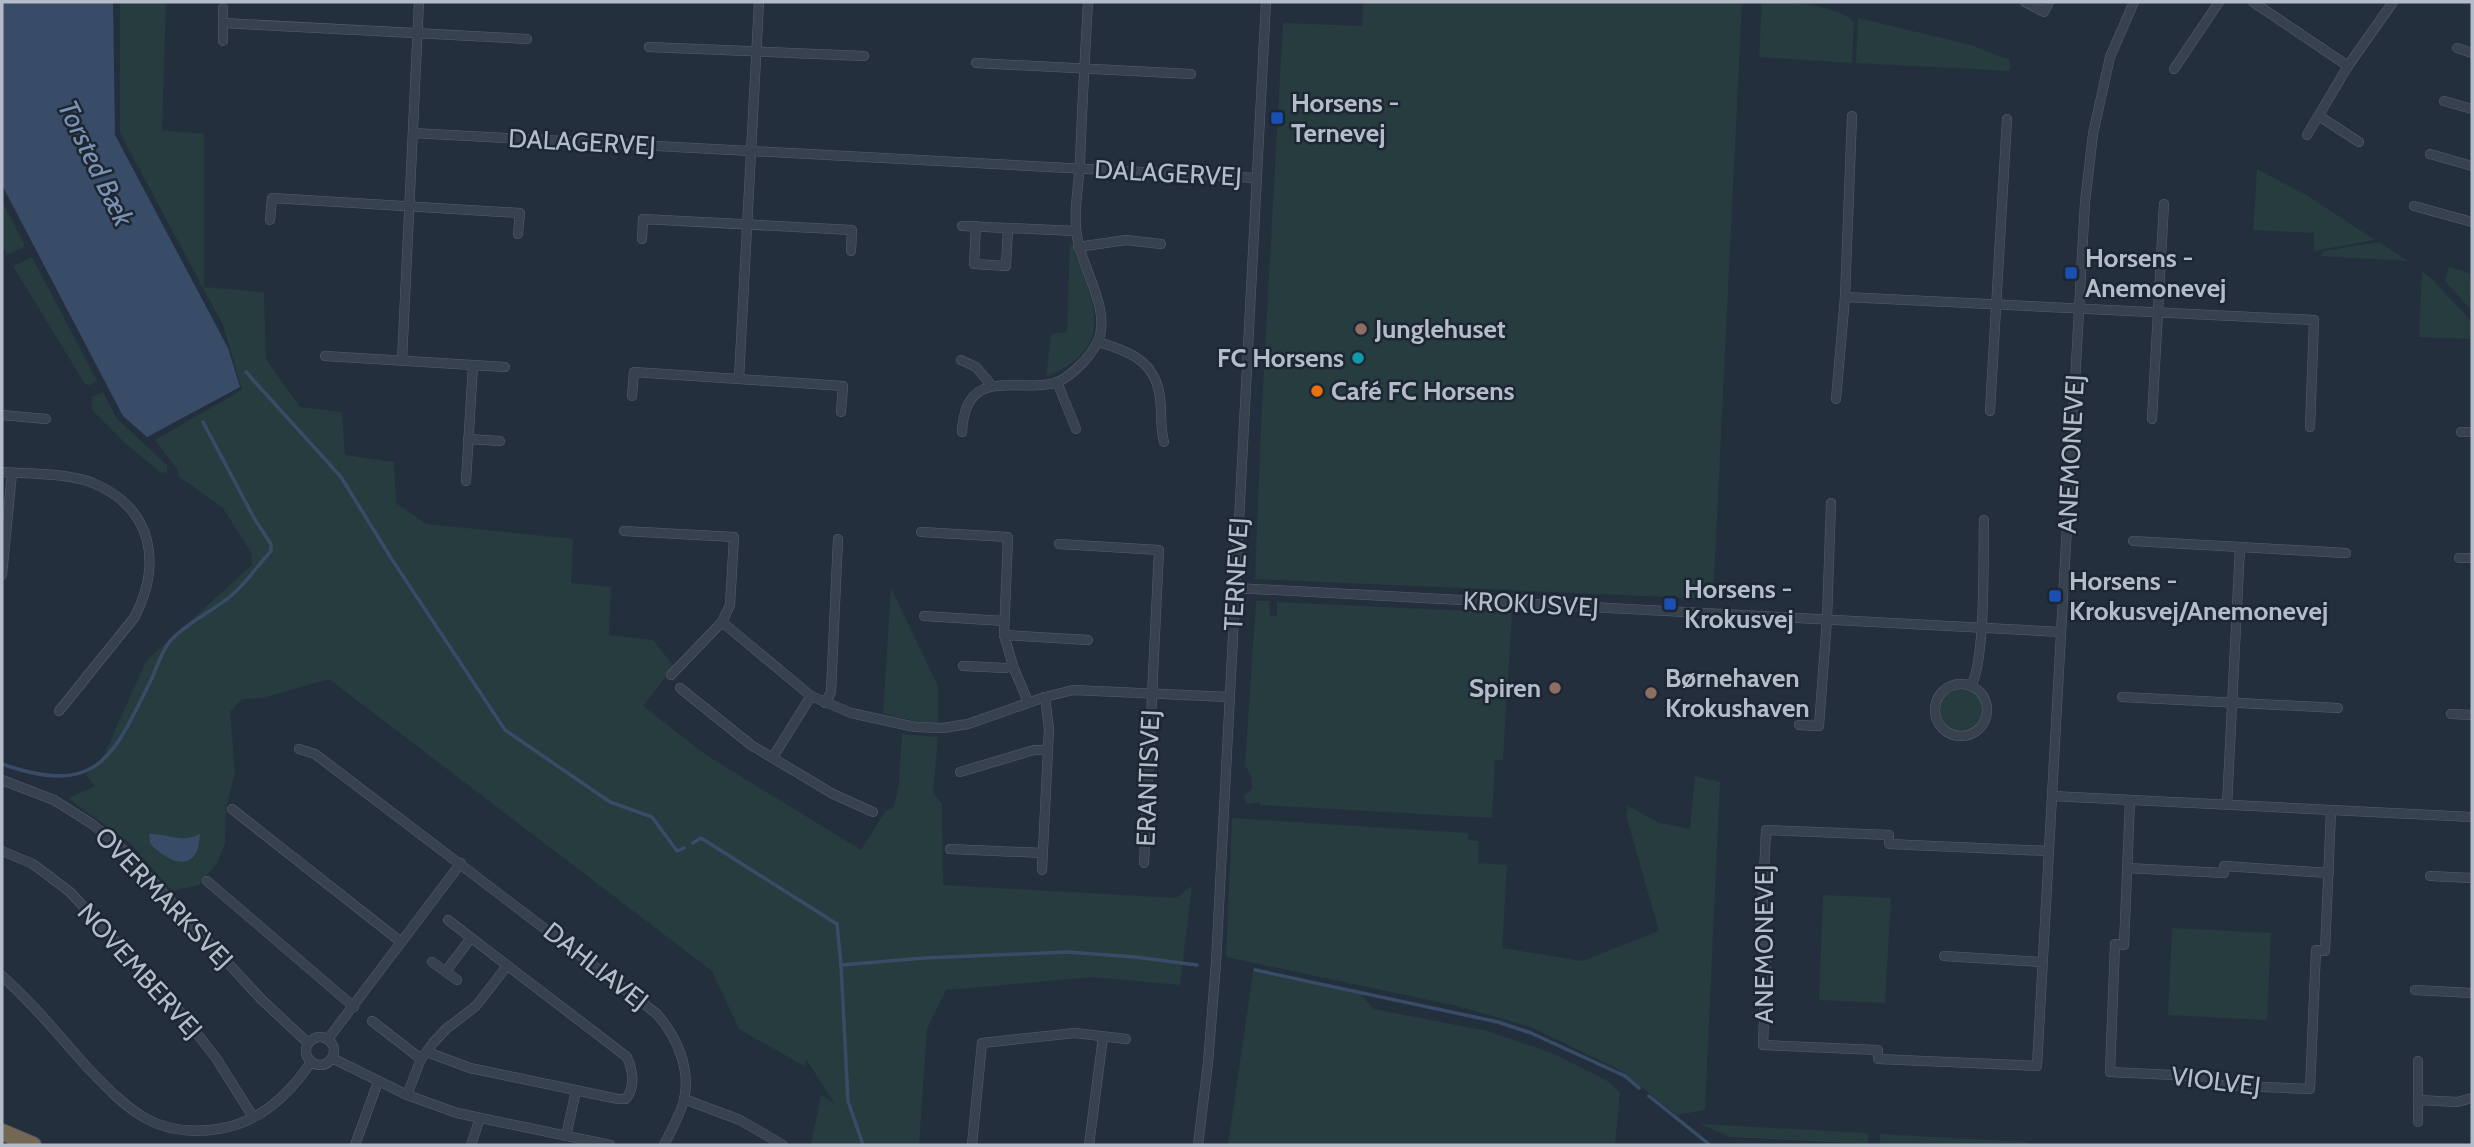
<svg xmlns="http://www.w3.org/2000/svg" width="2474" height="1147" font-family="Cabin,sans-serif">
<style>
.green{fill:#263c3f}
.water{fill:#394c67}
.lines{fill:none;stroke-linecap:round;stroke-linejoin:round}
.stream{stroke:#394c67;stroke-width:3.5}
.street-casing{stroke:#565f6c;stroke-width:10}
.highway-casing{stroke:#434c59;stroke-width:18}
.street{stroke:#38414e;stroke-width:9}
.highway{stroke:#746855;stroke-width:16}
.transit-dot{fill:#1a4fb4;stroke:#1d2633;stroke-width:2.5}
.education-dot{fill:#8d6e63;stroke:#1d2633;stroke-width:2.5}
.culture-dot{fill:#0f9aa8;stroke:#1d2633;stroke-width:2.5}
.food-dot{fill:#e8710a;stroke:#1d2633;stroke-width:2.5}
.labels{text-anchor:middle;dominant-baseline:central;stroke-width:5;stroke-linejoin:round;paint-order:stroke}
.poi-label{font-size:26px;font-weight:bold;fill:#b4bcc9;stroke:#1d2633;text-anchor:start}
.street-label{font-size:26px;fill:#b4bcc9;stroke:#1d2633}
.water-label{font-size:28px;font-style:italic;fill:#7c92b1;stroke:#1d2633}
</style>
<rect width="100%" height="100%" fill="#242f3e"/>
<!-- green -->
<g class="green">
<path d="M120,2h46l-4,128 42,4v153l60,5 2,67 34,48 42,5 3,43 49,7 2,41 30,21 147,15 -2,44 40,4 -2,48 44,5 21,26 -31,40 63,49 155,95 24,-38 9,-5 5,-24 3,-49 36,3 -5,56 9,11 1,81 233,13 16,-12 -12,99 -87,-8 -147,13 -19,39 -8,116h-108l10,-50 14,9 -29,-45 -2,7 -65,-37 -27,-58 -383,-292 -67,19 -20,1 -12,13 5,60 -9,36 -1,35 -8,20 -18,22 -27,6 -41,-47 -63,-46 27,-12 -9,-11 18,-20 42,-94 106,-96 -1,-13 -28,-44 -45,-32v-6l-23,-30 87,-50 -19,-65 -103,-192z"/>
<path d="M1363,2h379l-29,597 -458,-20 7,-176 21,-380 79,3z"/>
<path d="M1762,2c25,0 74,2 92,20l-2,41 -93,-6z"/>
<path d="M1858,18l113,27 39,15v11l-154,-8z"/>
<path d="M2257,169l51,27 67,44 -61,11v-18l-61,-3z"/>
<path d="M2,201l22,43v3l-17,8 -5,-11z"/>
<path d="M1070,240c21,58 52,105 -24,137l5,-43 16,-2z"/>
<path d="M2379,242l29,19 -88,-5 5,-5z"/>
<path d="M32,257l65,124 -7,4 -5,-1 -72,-118z"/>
<path d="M2449,267l23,7v37l-27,-30z"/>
<path d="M2422,271l9,7 41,44v17l-53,-2z"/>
<path d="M103,392l14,27 50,46v8l-7,-1 -34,-28 -34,-34v-13z"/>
<path d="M891,588l47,98v36l-17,1 -38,-10z"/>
<path d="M1256,601h13l1,15h7v-14l235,11 -9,147h-8l-3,58 -232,-13v-3l-14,2 -2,-8 8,-7 -1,-14 -6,-10z"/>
<circle cx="1961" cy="710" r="21"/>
<path d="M1695,776l25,6 -15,328 -28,5 -59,-46 -87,-42 -74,-21 -231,-49 6,-139 236,15v7l11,1 -1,22 29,2 -5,83 80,13 77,-30 -33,-116 2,-9 32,17 30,6z"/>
<path d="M1823,895l68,3 -6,105 -66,-3z"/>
<path d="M2172,928l99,5 -4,87 -99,-5z"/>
<path d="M1253,972l105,20 16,17 113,22 65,22 54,27 14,13 -5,52h-387z"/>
<path d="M1700,1124l168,9v11l-138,-7z"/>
<path d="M1879,1134l149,8v3h-147z"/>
</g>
<!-- water -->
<g class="water">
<path d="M2,2h111l2,133 113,213 12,39 -93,50 -24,-21 -121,-231z"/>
<path d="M149,834c19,-1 32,10 51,0 -1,7 -1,17 -6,22 -12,15 -36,-3 -44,-13z"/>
</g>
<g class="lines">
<!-- stream -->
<g class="stream">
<path d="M246,372l95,105 50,81 114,172 105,72 42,15 25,34 7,-3"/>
<path d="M2,764c98,34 111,-8 150,-86 5,-12 11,-29 19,-38 17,-18 42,-29 61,-45 14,-12 26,-30 39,-44v-7l-17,-26 -51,-96"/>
<path d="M693,843l8,-5 136,86 4,41 84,-7 143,-6 67,5 62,8"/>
<path d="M841,965l7,136 15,44"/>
<path d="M1255,970l243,52 33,11 94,43 14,12"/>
<path d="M1649,1096l61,49"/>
</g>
<defs>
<g id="street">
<path d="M2025,2l19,10 5,-10"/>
<path d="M2253,2l95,64"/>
<path d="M223,23l304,16"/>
<path d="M223,41v-33"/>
<path d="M649,47l215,9"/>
<path d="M2457,48l15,5"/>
<path d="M976,63l215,11"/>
<path d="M2174,69l45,-67"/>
<path d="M2444,101l28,8"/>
<path d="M2319,116l40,26"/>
<path d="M413,133l844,45"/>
<path d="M2307,135l41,-69 45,-64"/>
<path d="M2430,154l42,12"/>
<path d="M2414,206l58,16"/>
<path d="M270,220l2,-22 248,15 -2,21"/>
<path d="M962,226l114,5"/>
<path d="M976,226l-2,38 32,2 2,-38"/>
<path d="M642,239l1,-20 209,11 -1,21"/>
<path d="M1078,247l48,-7 35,4"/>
<path d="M1845,297l469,23 -4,107"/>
<path d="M1098,342c31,9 58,19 62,56 2,15 0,29 4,44"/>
<path d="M325,356l180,11"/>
<path d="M961,360l15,7 16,19"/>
<path d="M402,361l17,-359"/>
<path d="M739,378l20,-376"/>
<path d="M1057,382l19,47"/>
<path d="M632,396l2,-24 209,14 -2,26"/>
<path d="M1836,399l9,-102 7,-181"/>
<path d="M1990,411l17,-292"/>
<path d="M2,415l44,4"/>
<path d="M2152,419l12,-215"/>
<path d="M962,432c3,-67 54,-39 93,-49 15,-5 35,-26 42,-40 16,-31 -16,-76 -20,-107 -4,-24 2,-51 3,-75 2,-53 5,-106 8,-159"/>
<path d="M2461,432h11"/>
<path d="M468,439l32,2"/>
<path d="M2,472c27,2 66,1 91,11 61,26 69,81 41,135l-75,93"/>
<path d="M466,481l7,-116"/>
<path d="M624,531l110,6 -4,68 -8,17 -51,53"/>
<path d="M921,532l87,5 -4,98 9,31 15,36"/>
<path d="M2133,541l213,12"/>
<path d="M1059,544l100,6 -15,313"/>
<path d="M2459,558h13"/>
<path d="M2,575l10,-102"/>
<path d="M1235,588l826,44"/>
<path d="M924,616l80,5"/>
<path d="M722,622l89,74 40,17 64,14 28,1 25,-4 77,-27 28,-7 156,7"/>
<path d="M1004,635l84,5"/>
<path d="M963,666l43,2 7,-2"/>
<circle cx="1961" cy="710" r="26"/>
<path d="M1971,686c15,-26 12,-130 13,-166"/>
<path d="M680,688l71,57 82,49 40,18"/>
<path d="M2122,697l216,11"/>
<path d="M825,703l6,-11 7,-153"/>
<path d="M2451,714l21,1"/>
<path d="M1799,725l20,1 8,-107 4,-116"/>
<path d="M299,749l16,5 342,260c20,23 34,55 27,86 -4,15 -13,31 -20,45"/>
<path d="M773,757l38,-61"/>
<path d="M960,772l74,-22h13"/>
<path d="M2,780l52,20 38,24 33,27 136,148 47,44"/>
<path d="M2052,796l420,21"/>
<path d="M2130,800l-6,145 -9,-1 -5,128 104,5v8l96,4 6,-139 9,1 6,-141"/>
<path d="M2227,805l13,-258"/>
<path d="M232,809l169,133"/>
<path d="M950,849l92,4"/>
<path d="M2,851l31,13 37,28 107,116 39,50 37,59"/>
<path d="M2048,851l-159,-7v-9l-123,-5 -5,110 6,1 -4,104 115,5v9l159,7 48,-864 8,-68 17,-77 24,-55"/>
<path d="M2127,868l97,5v-7l105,7"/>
<path d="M1042,870l7,-141 -4,-32"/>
<path d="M2430,876l42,2"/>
<path d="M207,881l147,126"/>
<path d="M1944,956l98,6"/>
<path d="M432,962l25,18"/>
<path d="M446,971l25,-33"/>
<path d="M2,976c31,27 57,60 84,90 40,42 69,73 132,63 41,-6 71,-34 93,-67"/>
<path d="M2415,990l57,3"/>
<path d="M372,1021l49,38"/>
<circle cx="320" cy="1051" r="14"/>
<path d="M328,1039l133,-176"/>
<path d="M427,1052l43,16 148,31h8c10,-13 7,-28 1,-42l-179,-137"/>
<path d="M332,1058l75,37 50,18 153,32"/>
<path d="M407,1095l14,-36 12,-16 13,-14 30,-23 31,-40"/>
<path d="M684,1099l56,21 43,25"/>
<path d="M2418,1100l39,2 15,-4"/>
<path d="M2418,1122v-61"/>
<path d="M566,1136l10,-45"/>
<path d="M355,1145l23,-63"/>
<path d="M471,1145l9,-27"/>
<path d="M972,1145l10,-102 93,-10 51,6"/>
<path d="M1089,1145l14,-108"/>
<path d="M1198,1145l10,-82 8,-100 50,-961"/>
</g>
<path id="highway" d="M2,1132l31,13"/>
</defs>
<!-- street casing -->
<use href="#street" class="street-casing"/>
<!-- highway casing -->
<use href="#highway" class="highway-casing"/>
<!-- street -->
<use href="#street" class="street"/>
<!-- highway -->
<use href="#highway" class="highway"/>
</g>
<!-- markers -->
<g class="transit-dot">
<rect x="1270" y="111" width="14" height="14" rx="3.5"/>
<rect x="2064" y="266" width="14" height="14" rx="3.5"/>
<rect x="2048" y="589" width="14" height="14" rx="3.5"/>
<rect x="1663" y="597" width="14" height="14" rx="3.5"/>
</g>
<g class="education-dot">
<circle cx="1361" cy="329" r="7"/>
<circle cx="1555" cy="688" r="7"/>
<circle cx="1651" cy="693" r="7"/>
</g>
<circle class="culture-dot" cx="1358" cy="358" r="7"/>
<circle class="food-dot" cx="1317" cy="391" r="7"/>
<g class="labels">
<!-- poi labels -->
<g class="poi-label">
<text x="1291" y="103">Horsens -<tspan x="1291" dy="30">Ternevej</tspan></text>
<text x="2085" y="258">Horsens -<tspan x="2085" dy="30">Anemonevej</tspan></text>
<text x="1375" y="329">Junglehuset</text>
<text x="1344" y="358" text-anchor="end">FC Horsens</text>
<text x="1331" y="391">Café FC Horsens</text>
<text x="2069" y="581">Horsens -<tspan x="2069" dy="30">Krokusvej/Anemonevej</tspan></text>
<text x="1684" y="589">Horsens -<tspan x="1684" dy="30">Krokusvej</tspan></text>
<text x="1665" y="678">Børnehaven<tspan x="1665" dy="30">Krokushaven</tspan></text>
<text x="1541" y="688" text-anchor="end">Spiren</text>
</g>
<!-- street labels -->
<g class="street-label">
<text transform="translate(582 142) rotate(3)">DALAGERVEJ</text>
<text transform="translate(1168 173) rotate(3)">DALAGERVEJ</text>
<text transform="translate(2071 454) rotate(-87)">ANEMONEVEJ</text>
<text transform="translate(1236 574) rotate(-87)">TERNEVEJ</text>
<text transform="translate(1531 604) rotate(3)">KROKUSVEJ</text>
<text transform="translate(1148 778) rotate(-88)">ERANTISVEJ</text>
<text transform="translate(164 898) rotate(46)">OVERMARKSVEJ</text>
<text transform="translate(1764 944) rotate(-90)">ANEMONEVEJ</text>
<text transform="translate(596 966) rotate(38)">DAHLIAVEJ</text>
<text transform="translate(140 971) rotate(48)">NOVEMBERVEJ</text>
<text transform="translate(2216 1081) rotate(7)">VIOLVEJ</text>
</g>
<!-- water labels -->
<g class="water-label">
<text transform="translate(96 163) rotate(64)">Torsted Bæk</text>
</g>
</g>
<!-- border -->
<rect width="2474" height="1147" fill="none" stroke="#b4bcc9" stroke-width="7"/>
</svg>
